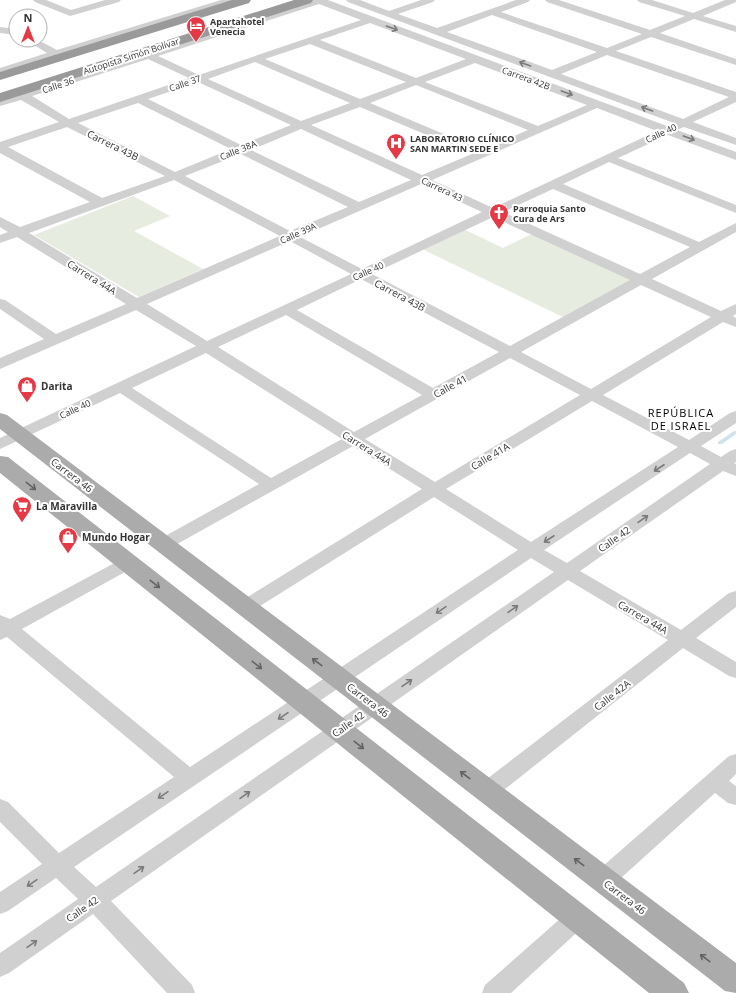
<svg xmlns="http://www.w3.org/2000/svg" width="736" height="993" font-family="'Open Sans',sans-serif">
<style>
.green{fill:#e6ecdf}
.lines{fill:none;stroke-linecap:round;stroke-linejoin:round}
.stream{fill:#cfe2ee;fill-rule:evenodd}
.minor{fill:#d0d0d0;fill-rule:evenodd}
.major{fill:#ababab;fill-rule:evenodd}
.highway{fill:#9a9a9a;fill-rule:evenodd}
.oneway{stroke:#7a7a7a}
.oneway2{stroke:#636363}
.labels{text-anchor:middle;dominant-baseline:central;stroke-width:4;stroke-linejoin:round;paint-order:stroke}
.far-poi-label{font-size:9px;font-weight:bold;fill:#333;stroke:#fff;text-anchor:start}
.far-street-label{font-size:9px;fill:#333;stroke:#fff}
.street-label{font-size:10px;fill:#333;stroke:#fff}
.poi-label{font-size:10px;font-weight:bold;fill:#333;stroke:#fff;text-anchor:start}
.neighbourhood-label{font-size:11px;letter-spacing:1px;fill:#000;stroke:#fff}
</style>
<rect width="100%" height="100%" fill="#fff"/>
<!-- green -->
<g class="green">
<path d="M133,196l37,20 -36,15 69,38 -64,28 -105,-62z"/>
<path d="M461,228l42,20 33,-16 105,48 -72,40 -149,-72z"/>
</g>
<g class="lines">
<!-- stream -->
<path class="stream" d="M734,431h2v3l-14,10h-4v-2z"/>
<!-- minor -->
<g class="minor">
<path d="M33,0h13l25,10 34,-10h16l-2,2 -49,14 -35,-14z"/>
<path d="M221,0h15l-2,2 -234,72v-6l47,-15 -21,-13h12l19,10z"/>
<path d="M311,0h17l339,126 7,-3 -326,-121 -2,-2h14l29,11 32,-11h14l-2,2 -35,12 39,14 79,-28h14l-2,2 -27,10 106,36 35,-14 -95,-32 -2,-2h14l91,30 35,-14 -46,-14 -2,-2h15l41,13 32,-13h11v2l-33,14 33,10v6l-42,-13 -34,14 76,26v6l-85,-28 -35,14 120,41v10l-43,20 43,16v7l-52,-18 -7,3 59,22v8l-68,-25 -50,23 118,47v8l-127,-51 -46,22 136,58 37,-19v9l-84,47 69,32 15,-7v10l-3,2 3,2v9l-13,-5 -120,73 86,45 41,-27 6,-2v12l-35,23 20,11 9,-6 6,-2v13l-2,1 2,1v12l-13,-5 -143,100 101,59 48,-37 7,-2v16l-40,31 40,24v16l-7,-2 -46,-28 -188,149 -8,2 -8,-2 -3,-6 3,-6 189,-145 -100,-60 -457,321 81,84 3,8h-28l-74,-79 -84,59 -9,4v-24l78,-54 -22,-21 -48,33 -8,3v-22l42,-28 -42,-42v-23l8,3 51,51 115,-76 -167,-140 -7,3v-25l10,4 112,-60 6,-2 6,2 3,4 -3,4 -112,62 168,138 328,-217 -84,-53 -182,114 -7,2 -7,-2 -2,-4 2,-4 184,-114 -69,-43 -183,102 -6,2 -6,-2 -3,-4 3,-4 101,-56 -139,-91 -120,56v-11l196,-92 -60,-36 -136,59v-11l44,-19 -44,-30v-10l5,1 51,34 70,-30 -109,-67 -17,6v-8l8,-3 -8,-5v-10l20,10 70,-25 -90,-49v-11l59,-20 -38,-22 -21,6v-7zM319,4l42,16 -162,55 -41,-19zM492,15l105,37 -45,18 -105,-38zM370,23l96,36 -50,19 -96,-38zM310,44l96,38 -46,17 -95,-40zM607,55l122,42 -46,22 -122,-45zM148,59l41,19 -120,41 -37,-23zM255,62l95,41 -49,18 -93,-42zM475,63l112,42 -49,21 -113,-44zM198,82l93,43 -50,20 -93,-46zM416,85l112,45 -46,20 -112,-47zM138,103l93,46 -56,23 -97,-49zM360,107l112,47 -50,21 -111,-50zM597,108l60,23 -164,77 -61,-28zM67,127l98,49 -63,22 -94,-51zM301,129l110,51 -52,22 -108,-52zM241,154l107,53 -58,24 -105,-55zM174,180l106,56 -143,62 -108,-65zM421,184l61,28 -120,57 -62,-32zM553,189l137,58 -50,27 -137,-62zM493,217l137,63 -120,66 -138,-72zM290,241l61,33 -144,67 -60,-37zM361,279l138,73 -66,36 -136,-78zM641,285l70,32 -120,72 -70,-37zM286,315l136,80 -68,37 -136,-85zM206,353l136,86 -71,39 -139,-90zM510,358l70,37 -145,87 -70,-43zM592,401l86,46 -147,95 -85,-53zM690,453l20,11 -143,99 -23,-13zM531,558l23,14 -458,315 -22,-20z"/>
<path d="M0,27l16,2v6l-16,-2z"/>
<path d="M736,754v20l-7,7 7,5v19l-8,-2 -13,-10 -104,94 -8,2 -8,-2 -3,-7 3,-7 134,-117z"/>
<path d="M577,908l8,3 4,7 -4,7 -74,68h-29l3,-8 84,-74z"/>
</g>
<!-- major -->
<g class="major">
<path d="M0,413l7,2 729,548v30l-11,-2 -725,-562z"/>
<path d="M0,456l8,1 676,526 5,10h-40l-649,-520z"/>
</g>
<!-- highway -->
<g class="highway">
<path d="M232,0h19l-2,3 -249,77v-8z"/>
<path d="M294,0h19l-2,3 -311,99v-9z"/>
</g>
</g>
<!-- one-way arrows -->
<defs><path id="oneway-shaft" d="M-6 0H5M1.5-3L5.5 0L1.5 3" fill="none" stroke-width="1.6" stroke-linecap="round" stroke-linejoin="round"/></defs>
<g class="oneway">
<use href="#oneway-shaft" transform="translate(392 28) rotate(20)"/>
<use href="#oneway-shaft" transform="translate(525 64) rotate(-160)"/>
<use href="#oneway-shaft" transform="translate(567 93) rotate(20)"/>
<use href="#oneway-shaft" transform="translate(647 109) rotate(-160)"/>
<use href="#oneway-shaft" transform="translate(689 138) rotate(20)"/>
<use href="#oneway-shaft" transform="translate(659 468) rotate(147)"/>
<use href="#oneway-shaft" transform="translate(643 519) rotate(-35)"/>
<use href="#oneway-shaft" transform="translate(549 539) rotate(147)"/>
<use href="#oneway-shaft" transform="translate(513 609) rotate(-35)"/>
<use href="#oneway-shaft" transform="translate(441 610) rotate(146)"/>
<use href="#oneway-shaft" transform="translate(407 683) rotate(-35)"/>
<use href="#oneway-shaft" transform="translate(283 716) rotate(146)"/>
<use href="#oneway-shaft" transform="translate(163 795) rotate(146)"/>
<use href="#oneway-shaft" transform="translate(245 795) rotate(-35)"/>
<use href="#oneway-shaft" transform="translate(139 870) rotate(-35)"/>
<use href="#oneway-shaft" transform="translate(32 883) rotate(146)"/>
<use href="#oneway-shaft" transform="translate(32 944) rotate(-35)"/>
</g>
<g class="oneway2">
<use href="#oneway-shaft" transform="translate(31 486) rotate(38)"/>
<use href="#oneway-shaft" transform="translate(155 584) rotate(38)"/>
<use href="#oneway-shaft" transform="translate(317 662) rotate(-143)"/>
<use href="#oneway-shaft" transform="translate(257 665) rotate(38)"/>
<use href="#oneway-shaft" transform="translate(359 745) rotate(38)"/>
<use href="#oneway-shaft" transform="translate(465 775) rotate(-143)"/>
<use href="#oneway-shaft" transform="translate(579 862) rotate(-143)"/>
<use href="#oneway-shaft" transform="translate(705 958) rotate(-143)"/>
</g>
<!-- icons -->
<defs>
<symbol id="hotel-pin" viewBox="-11 -11 22 30"><path d="M0 17L-7.5 6A9.5 9.5 0 1 1 7.5 6Z" fill="#e63946" stroke="#fff"/><path d="M-6-4.5h1.5V1H6V5H4.5V3h-9V5H-6ZM-4 0a1.8 1.8 0 1 1 3.6 0ZM.5 0V-2.5h3Q6-2.5 6 0Z" fill="#fff"/></symbol>
<symbol id="hospital-pin" viewBox="-11 -11 22 30"><path d="M0 17L-7.5 6A9.5 9.5 0 1 1 7.5 6Z" fill="#e63946" stroke="#fff"/><path d="M-5-5h3v3.5h4V-5h3V5h-3V1.5h-4V5h-3Z" fill="#fff"/></symbol>
<symbol id="church-pin" viewBox="-11 -11 22 30"><path d="M0 17L-7.5 6A9.5 9.5 0 1 1 7.5 6Z" fill="#e63946" stroke="#fff"/><path d="M-1.2-6h2.4v3.5h3.3v2.4h-3.3V6h-2.4V-.1h-3.3v-2.4h3.3Z" fill="#fff"/></symbol>
<symbol id="shop-pin" viewBox="-11 -11 22 30"><path d="M0 17L-7.5 6A9.5 9.5 0 1 1 7.5 6Z" fill="#e63946" stroke="#fff"/><path d="M-5-2.5h2.3a2.7 3.5 0 0 1 5.4 0H5L5.5 6h-11ZM-1.5-2.5h3a1.5 2.3 0 0 0-3 0Z" fill="#fff"/></symbol>
<symbol id="supermarket-pin" viewBox="-11 -11 22 30"><path d="M0 17L-7.5 6A9.5 9.5 0 1 1 7.5 6Z" fill="#e63946" stroke="#fff"/><path d="M-6-5.5h2.5l.6 2H6L4.5 2H-2.5L-4.4-4H-6ZM-1.5 3.2a1.3 1.3 0 1 0 .1 0ZM3 3.2a1.3 1.3 0 1 0 .1 0Z" fill="#fff"/></symbol>
</defs>
<g fill-rule="evenodd">
<use href="#hotel-pin" x="185" y="15" width="22" height="30"/>
<use href="#hospital-pin" x="385" y="132" width="22" height="30"/>
<use href="#church-pin" x="488" y="202" width="22" height="30"/>
<use href="#shop-pin" x="16" y="375" width="22" height="30"/>
<use href="#supermarket-pin" x="11" y="495" width="22" height="30"/>
<use href="#shop-pin" x="57" y="526" width="22" height="30"/>
</g>
<g class="labels">
<!-- far-poi labels -->
<g class="far-poi-label">
<text x="210" y="21">Apartahotel<tspan x="210" dy="10">Venecia</tspan></text>
<text x="410" y="138">LABORATORIO CLÍNICO<tspan x="410" dy="10">SAN MARTIN SEDE E</tspan></text>
<text x="513" y="208">Parroquia Santo<tspan x="513" dy="10">Cura de Ars</tspan></text>
</g>
<!-- far-street labels -->
<g class="far-street-label">
<text transform="translate(131 56) rotate(-18)">Autopista Simón Bolívar</text>
<text transform="translate(526 78) rotate(20)">Carrera 42B</text>
<text transform="translate(185 83) rotate(-19)">Calle 37</text>
<text transform="translate(58 85) rotate(-18)">Calle 36</text>
<text transform="translate(661 133) rotate(-25)">Calle 40</text>
<text transform="translate(238 150) rotate(-22)">Calle 38A</text>
<text transform="translate(442 189) rotate(25)">Carrera 43</text>
<text transform="translate(298 233) rotate(-24)">Calle 39A</text>
<text transform="translate(368 271) rotate(-24)">Calle 40</text>
<text transform="translate(75 409) rotate(-25)">Calle 40</text>
</g>
<!-- street labels -->
<g class="street-label">
<text transform="translate(113 145) rotate(26)">Carrera 43B</text>
<text transform="translate(92 277) rotate(32)">Carrera 44A</text>
<text transform="translate(400 295) rotate(28)">Carrera 43B</text>
<text transform="translate(450 386) rotate(-29)">Calle 41</text>
<text transform="translate(367 448) rotate(32)">Carrera 44A</text>
<text transform="translate(490 456) rotate(-31)">Calle 41A</text>
<text transform="translate(72 475) rotate(37)">Carrera 46</text>
<text transform="translate(614 539) rotate(-35)">Calle 42</text>
<text transform="translate(643 617) rotate(30)">Carrera 44A</text>
<text transform="translate(612 695) rotate(-38)">Calle 42A</text>
<text transform="translate(368 700) rotate(37)">Carrera 46</text>
<text transform="translate(348 724) rotate(-35)">Calle 42</text>
<text transform="translate(625 897) rotate(37)">Carrera 46</text>
<text transform="translate(82 909) rotate(-35)">Calle 42</text>
</g>
<!-- poi labels -->
<g class="poi-label">
<text x="41" y="386">Darita</text>
<text x="36" y="506">La Maravilla</text>
<text x="82" y="537">Mundo Hogar</text>
</g>
<!-- neighbourhood labels -->
<g class="neighbourhood-label">
<text x="681" y="412">REPÚBLICA<tspan x="681" dy="13">DE ISRAEL</tspan></text>
</g>
</g>
<!-- north arrow -->
<g transform="translate(28 28)"><circle r="19" fill="#ffffff" stroke="#adadad"/>
<path d="M0-3L7 15L0 10L-7 15Z" fill="#e63946"/>
<text y="-6" font-size="11" font-weight="bold" text-anchor="middle" fill="#333333">N</text>
</g>
</svg>
